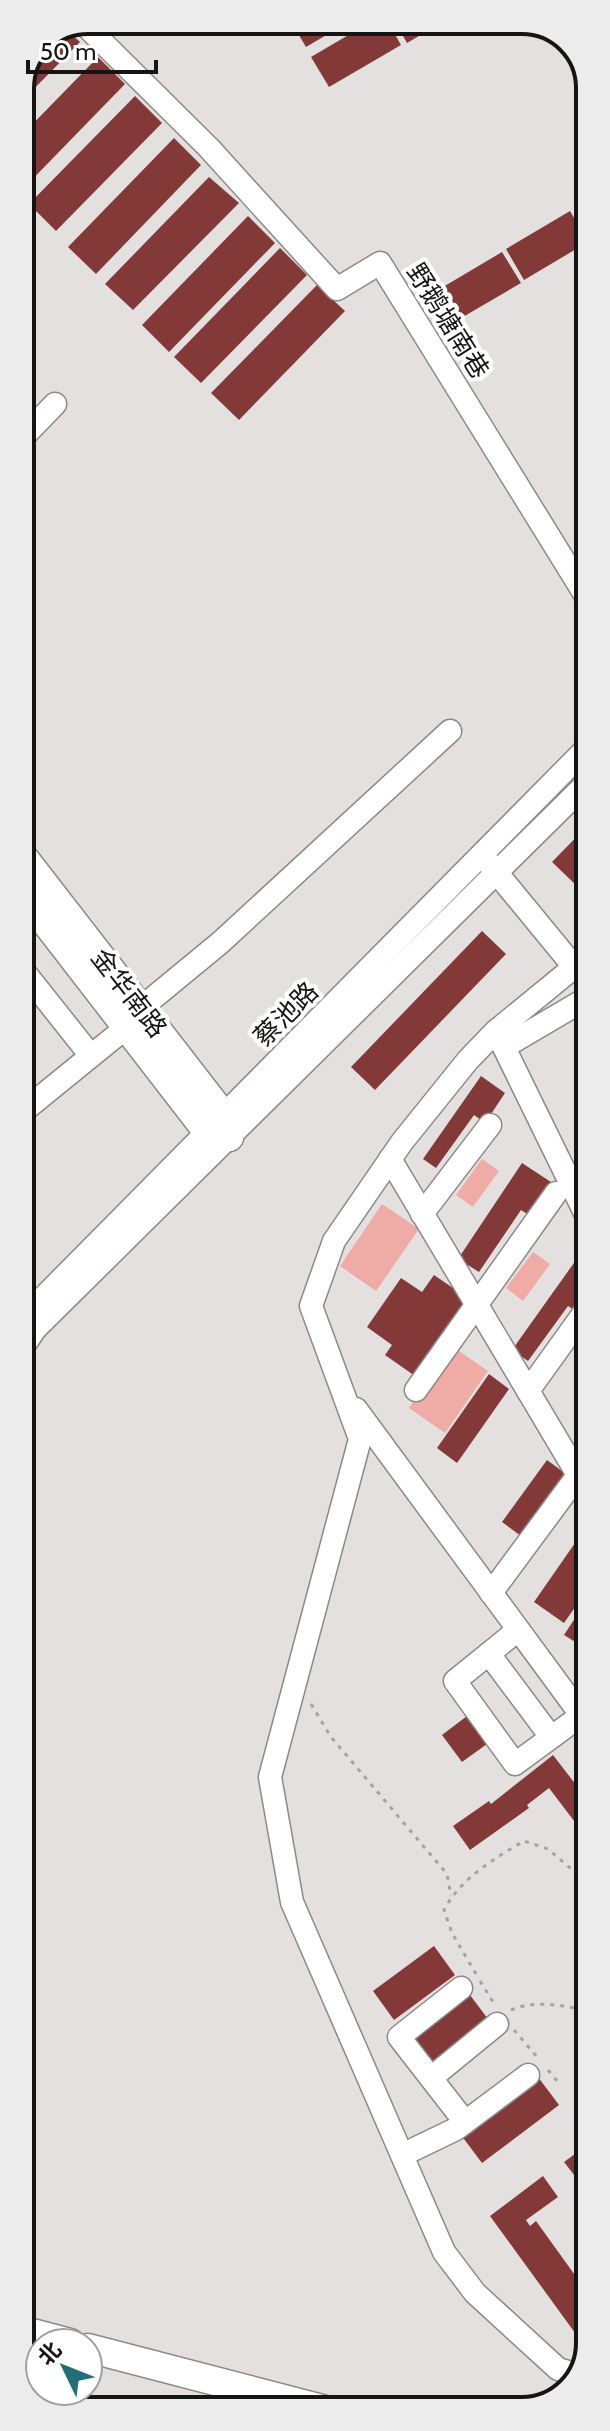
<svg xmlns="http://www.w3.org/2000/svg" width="610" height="2431" font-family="Cabin,'Noto Sans SC',sans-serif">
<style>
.green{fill:#efaba6}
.building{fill:#833937}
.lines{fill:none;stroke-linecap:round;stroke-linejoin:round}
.minor-casing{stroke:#8c8988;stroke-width:25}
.major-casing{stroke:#8c8988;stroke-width:31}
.path{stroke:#a7a3a3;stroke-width:3;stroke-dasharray:4 6;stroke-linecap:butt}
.minor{stroke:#fff;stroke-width:22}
.major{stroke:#fff;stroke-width:28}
.labels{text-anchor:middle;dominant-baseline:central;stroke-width:8;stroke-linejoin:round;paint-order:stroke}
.street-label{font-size:26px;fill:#161514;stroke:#fff}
.rim{fill:none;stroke:#161514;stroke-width:4}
</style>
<rect width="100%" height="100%" fill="#e5e0e0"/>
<!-- green -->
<g class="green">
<path d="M482,1159l17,12 -26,36 -17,-12z"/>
<path d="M382,1204l37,25 -43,62 -36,-25z"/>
<path d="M533,1252l17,12 -27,37 -17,-13z"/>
<path d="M452,1346l36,25 -43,62 -36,-25z"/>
</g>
<!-- building -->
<g class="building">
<path d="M290,20h62l-46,27z"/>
<path d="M374,20h13l14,25 -72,42 -18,-30z"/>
<path d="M394,20h52l-39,23z"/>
<path d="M66,29l14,13 -60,61v-15l20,-48z"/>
<path d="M98,57l27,27 -105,108v-55z"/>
<path d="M135,96l27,27 -106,108 -27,-27z"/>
<path d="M174,138l27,27 -105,109 -28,-27z"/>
<path d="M209,177l30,26 -106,107 -28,-26z"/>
<path d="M570,211l18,31 -64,38 -18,-31z"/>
<path d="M248,216l27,27 -106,109 -27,-27z"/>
<path d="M280,248l27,27 -106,108 -27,-26z"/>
<path d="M502,252l19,31 -65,38 -18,-31z"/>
<path d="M317,285l28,26 -106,109 -28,-27z"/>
<path d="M589,824v49l-12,13 -25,-24z"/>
<path d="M482,931l24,23 -131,136 -24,-23z"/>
<path d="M481,1076l24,17 -20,30 -11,-8 -38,53 -13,-9z"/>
<path d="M522,1163l32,21 -22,33 -11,-7 -42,62 -21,-13z"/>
<path d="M576,1260l13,9v31l-9,14 -12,-8 -40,55 -16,-11z"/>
<path d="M434,1275l35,24 -54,77 -30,-21 7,-10 -25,-18 34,-49 21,14z"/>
<path d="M489,1374l20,15 -52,74 -20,-15z"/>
<path d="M547,1460l19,14 -45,62 -19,-14z"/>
<path d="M575,1543l15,10v33l-26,37 -30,-21z"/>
<path d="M577,1615l13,8v28l-26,-16z"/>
<path d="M467,1716l20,28 -25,18 -20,-27z"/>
<path d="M553,1755l37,48v39l-41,-54 -22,17 2,3 -59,42 -17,-24 36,-25 2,3z"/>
<path d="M434,1946l21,29 -61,45 -21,-29z"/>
<path d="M467,1991l21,28 -59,47 -22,-28z"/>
<path d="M538,2077l21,28 -77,58 -21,-28z"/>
<path d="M587,2145l3,3v24l-12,8 -14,-18z"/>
<path d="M543,2176l15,21 -32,23 4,6 6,-5 54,75v32l-12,9 -88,-121z"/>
</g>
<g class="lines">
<defs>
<g id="minor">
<path d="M82,22l127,126 128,141 43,-26 209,338"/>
<path d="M20,436h4l31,-32"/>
<path d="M487,861l88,107"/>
<path d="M20,975l6,-1 65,82"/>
<path d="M141,1008l80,-66 229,-211"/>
<path d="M496,1031l93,190"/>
<path d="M504,1047l85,-50"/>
<path d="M21,1113l107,-87"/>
<path d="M390,1159l200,336"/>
<path d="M422,1214l68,-89"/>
<path d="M21,1320l568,-574"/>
<path d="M21,1350l14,-21 554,-548"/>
<path d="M416,1390l140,-197"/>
<path d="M528,1391l61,-85"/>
<path d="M356,1409l234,318"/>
<path d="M491,1593l99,-134"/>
<path d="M518,1630l-63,51 60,83 75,-55"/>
<path d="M489,1654l62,83"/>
<path d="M461,1988l-62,49 66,85"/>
<path d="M431,2078l66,-54"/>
<path d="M402,2155l54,-26 72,-54"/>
<path d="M578,2375l-20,-6 -83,-76 -31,-41 -152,-350 -22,-125 90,-338 -49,-133 23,-65 68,-99 66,-82 28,-29 93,-76"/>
</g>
<g id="major">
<path d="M20,853l203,262 6,22"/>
<path d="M20,889l187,242 22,6"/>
<path d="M21,2330l49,13"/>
<path d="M88,2348l238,62"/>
</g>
</defs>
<!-- minor casing -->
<use href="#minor" class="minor-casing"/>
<!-- major casing -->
<use href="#major" class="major-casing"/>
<!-- path -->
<g class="path">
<path d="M311,1704l20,33 116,137 4,22"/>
<path d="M476,1974l-24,-41 -8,-23c16,-31 51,-52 80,-69l24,8 42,36"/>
<path d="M480,1981l15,24"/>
<path d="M511,2010c26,-11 52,-4 79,1"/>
<path d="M514,2030l24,28"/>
<path d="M548,2070l10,12"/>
</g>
<!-- minor -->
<use href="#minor" class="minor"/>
<!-- major -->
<use href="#major" class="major"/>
</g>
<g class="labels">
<!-- street labels -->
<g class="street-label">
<text transform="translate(448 321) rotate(58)">野鹅塘南巷</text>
<text transform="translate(129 993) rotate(52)">金华南路</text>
<text transform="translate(286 1014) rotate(-45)">蔡池路</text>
</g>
</g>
<!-- crop -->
<path d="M0 0H610V2431H0ZM88 34H522A54 54 0 0 1 576 88V2343A54 54 0 0 1 522 2397H88A54 54 0 0 1 34 2343V88A54 54 0 0 1 88 34Z" fill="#ececec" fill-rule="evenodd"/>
<path class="rim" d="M88 34H522A54 54 0 0 1 576 88V2343A54 54 0 0 1 522 2397H88A54 54 0 0 1 34 2343V88A54 54 0 0 1 88 34Z"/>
<!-- north arrow -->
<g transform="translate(64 2367) rotate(313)"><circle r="38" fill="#ffffff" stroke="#a2a1a1" stroke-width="2"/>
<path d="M0-6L14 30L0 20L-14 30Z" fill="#246e75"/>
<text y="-12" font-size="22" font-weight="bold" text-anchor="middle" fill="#161514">北</text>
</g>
<!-- scale -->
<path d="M28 60v12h128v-12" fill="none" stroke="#161514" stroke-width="4"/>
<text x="40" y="60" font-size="24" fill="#161514" stroke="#ffffff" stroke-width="6" paint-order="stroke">50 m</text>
</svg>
